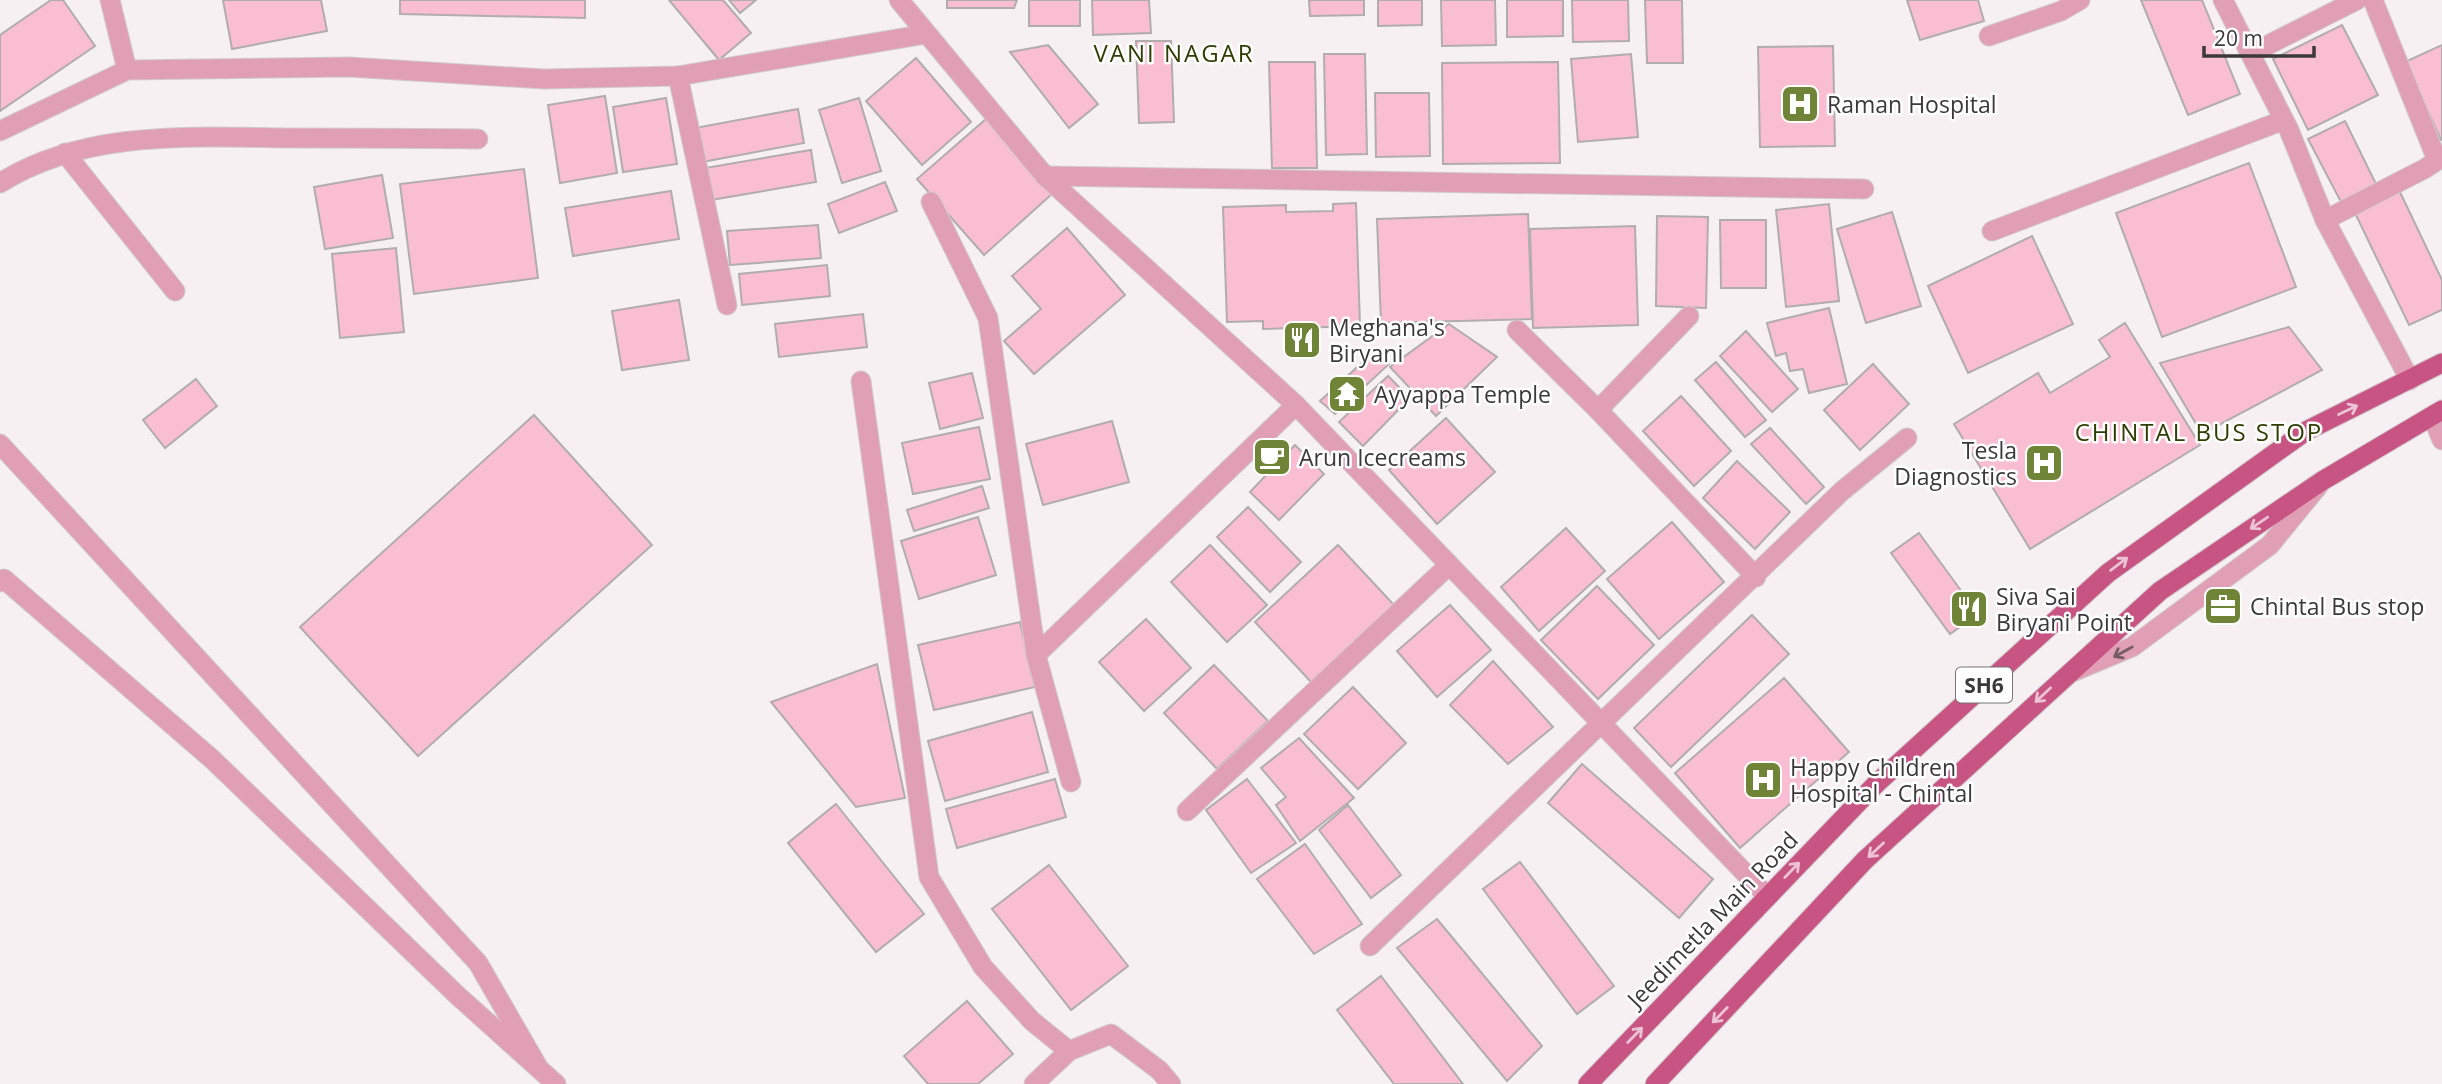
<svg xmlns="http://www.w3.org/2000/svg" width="2442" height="1084" font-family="'Open Sans',sans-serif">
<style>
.building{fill:#fabed2;stroke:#b1acad;stroke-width:2}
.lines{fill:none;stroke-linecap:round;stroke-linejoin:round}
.service-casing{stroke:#d1cbcd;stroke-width:21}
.minor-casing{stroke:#d1cbcd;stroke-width:21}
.primary-casing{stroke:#d1cbcd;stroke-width:21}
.service{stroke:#e19fb6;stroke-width:19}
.minor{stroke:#e19fb6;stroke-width:19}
.primary{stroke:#c75483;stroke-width:19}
.oneway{stroke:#ebc3d4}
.oneway2{stroke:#755d65}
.labels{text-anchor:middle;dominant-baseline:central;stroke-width:5;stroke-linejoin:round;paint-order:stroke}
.shield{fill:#fff;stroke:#767475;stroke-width:2}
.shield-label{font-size:21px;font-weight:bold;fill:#3b393a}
.poi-label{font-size:23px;fill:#3b393a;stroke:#fff;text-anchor:start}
.street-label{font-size:23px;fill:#3b393a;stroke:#fff}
.neighbourhood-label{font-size:24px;letter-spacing:2px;fill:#303e03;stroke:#fff}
</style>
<rect width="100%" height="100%" fill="#f6f0f2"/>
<!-- building -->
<g class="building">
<path d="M51,0h12l32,46 -95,65v-76z"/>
<path d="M223,0h98l6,31 -95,18z"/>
<path d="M400,0h185v18l-185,-4z"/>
<path d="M669,0h54l28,33 -32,27z"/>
<path d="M729,0h27l-16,13z"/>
<path d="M947,0h70l-3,8h-67z"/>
<rect x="1029" y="0" width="51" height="26"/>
<path d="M1092,0h57l2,33 -58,2z"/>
<path d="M1309,0h55v15l-54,1z"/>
<path d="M1378,0h44v25l-44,1z"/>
<path d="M1441,0h54l1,45 -54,1z"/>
<path d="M1507,0h56v36l-56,1z"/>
<path d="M1572,0h56l1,41 -56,1z"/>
<path d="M1645,0h37l1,63h-36z"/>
<path d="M1907,0h71l6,21 -64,19z"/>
<path d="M2141,0h61l38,94 -52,21z"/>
<path d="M2342,25l36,70 -70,35 -35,-71z"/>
<path d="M1136,41h35l3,81 -35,1z"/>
<path d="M1048,45l50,59 -29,24 -59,-76z"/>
<path d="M2442,45v95h-1l-36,-78z"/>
<path d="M1833,46l2,100 -75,1 -2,-100z"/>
<path d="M1324,54h41l2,100 -41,1z"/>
<path d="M1631,54l7,83 -60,5 -7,-83z"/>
<path d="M916,58l55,64 -49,43 -56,-64z"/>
<path d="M1269,62h46l2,106h-45z"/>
<path d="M1558,62l2,101 -117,1 -1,-101z"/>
<path d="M1375,93h54l1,63 -54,1z"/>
<path d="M605,96l12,77 -57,10 -12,-78z"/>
<path d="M666,98l11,66 -54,8 -10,-65z"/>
<path d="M859,98l22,73 -39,12 -23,-73z"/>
<path d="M798,109l6,34 -102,19 -7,-34z"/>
<path d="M986,119l66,75 -68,61 -67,-76z"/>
<path d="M2345,121l31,63 -35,18 -33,-63z"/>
<path d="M811,150l5,32 -105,18 -6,-32z"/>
<path d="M2249,163l47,124 -134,50 -46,-124z"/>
<path d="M524,169l14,109 -124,16 -14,-110z"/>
<path d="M382,175l11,63 -68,11 -11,-62z"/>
<path d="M885,182l12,29 -58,22 -11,-29z"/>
<path d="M2399,190l43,90v30l-33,15 -55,-114z"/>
<path d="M671,191l8,48 -106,17 -8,-48z"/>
<path d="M1356,203l4,123 -97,3v-8l-36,1 -4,-115 63,-2v7l47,-1v-7z"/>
<path d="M1829,204l10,97 -53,6 -10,-97z"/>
<path d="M1892,212l29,94 -55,17 -29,-94z"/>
<path d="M1528,214l4,105 -151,4 -4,-104z"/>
<path d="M1657,216l51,1 -2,91 -50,-2z"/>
<path d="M1720,220h46v68h-45z"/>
<path d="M818,225l3,33 -91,7 -3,-34z"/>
<path d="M1635,226l3,99 -105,3 -3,-99z"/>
<path d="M1067,228l58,67 -91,79 -30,-33 37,-32 -29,-33z"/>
<path d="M2032,236l41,88 -105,49 -40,-87z"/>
<path d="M396,248l8,84 -64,6 -8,-84z"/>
<path d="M827,265l3,31 -88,9 -3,-31z"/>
<path d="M679,300l10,60 -67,10 -10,-59z"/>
<path d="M1829,308l18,76 -38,9 -6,-24 -13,2 -4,-18 -10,3 -9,-33z"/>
<path d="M863,314l4,33 -88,10 -4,-33z"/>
<path d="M2125,323l75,122 -170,104 -76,-125 84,-51 12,20 60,-36 -11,-17z"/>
<path d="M1449,324l48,33 -61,59 -46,-49z"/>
<path d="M2289,327l33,43 -120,64 -42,-71z"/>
<path d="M1746,331l52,58 -26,23 -52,-56z"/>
<path d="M1376,350l13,14 -54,50 -15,-13z"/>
<path d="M1716,362l50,58 -21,17 -50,-57z"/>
<path d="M1873,364l36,40 -49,46 -36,-40z"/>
<path d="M972,373l11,45 -43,11 -11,-46z"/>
<path d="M1388,376l22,22 -47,48 -24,-24z"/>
<path d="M196,379l21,27 -52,42 -22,-28z"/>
<path d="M1681,396l50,55 -37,35 -51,-55z"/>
<path d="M534,415l118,130 -234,211 -118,-129z"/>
<path d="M1446,418l49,54 -58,52 -48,-54z"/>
<path d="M1112,421l17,61 -86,23 -17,-61z"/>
<path d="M979,427l11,52 -77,15 -11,-51z"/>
<path d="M1770,428l54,59 -18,17 -55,-60z"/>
<path d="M1295,445l29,29 -45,46 -29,-28z"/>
<path d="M1737,461l53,51 -35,37 -52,-51z"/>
<path d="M982,486l7,22 -75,23 -7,-21z"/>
<path d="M1248,507l53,55 -31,30 -53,-55z"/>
<path d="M978,517l18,58 -77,24 -18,-58z"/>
<path d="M1672,522l52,60 -65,57 -52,-60z"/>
<path d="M1566,528l39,43 -66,60 -38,-44z"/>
<path d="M1919,533l59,81 -28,20 -59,-81z"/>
<path d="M1210,545l57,60 -40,37 -56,-60z"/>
<path d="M1338,545l57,61 -83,77 -57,-61z"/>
<path d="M1597,586l57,59 -56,54 -57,-59z"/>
<path d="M1450,605l41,45 -54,47 -40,-46z"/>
<path d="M1752,615l37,39 -118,113 -37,-39z"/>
<path d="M1146,619l45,49 -47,43 -45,-49z"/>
<path d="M1020,622l15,65 -101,23 -16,-65z"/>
<path d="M1493,661l60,66 -45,37 -58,-59z"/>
<path d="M877,664l28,134 -49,9 -85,-105z"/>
<path d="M1214,665l54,56 -51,48 -53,-56z"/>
<path d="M1784,678l65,74 -109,96 -65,-75z"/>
<path d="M1353,687l53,56 -48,46 -54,-55z"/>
<path d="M1032,712l16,60 -103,29 -17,-60z"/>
<path d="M1299,738l55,60 -54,43 -24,-36 10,-8 -25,-29z"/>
<path d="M1582,764l131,115 -34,39 -131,-115z"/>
<path d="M1055,779l11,38 -109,31 -11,-39z"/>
<path d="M1247,779l49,64 -45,30 -45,-63z"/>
<path d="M836,804l88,110 -48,38 -88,-109z"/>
<path d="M1348,805l53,70 -30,23 -52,-68z"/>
<path d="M1305,844l57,80 -48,30 -57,-75z"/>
<path d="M1520,862l94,124 -37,28 -94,-125z"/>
<path d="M1049,865l79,101 -57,44 -79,-101z"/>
<path d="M1437,919l105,127 -35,35 -110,-133z"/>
<path d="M1381,976l82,108h-69l-57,-74z"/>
<path d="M967,1001l46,53 -35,30h-50l-24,-28z"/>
</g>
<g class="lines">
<defs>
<g id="service">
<path d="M2252,53l105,-53"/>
<path d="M65,153l110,138"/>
<path d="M0,183c86,-54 193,-46 291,-45 62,0 125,0 187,1"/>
<path d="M1992,231l292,-111"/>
<path d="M861,381l68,496 54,90 49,54 37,30"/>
<path d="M0,444l478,519 60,104"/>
<path d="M0,582l4,-3 209,181 244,235 99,89"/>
<path d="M2070,673l62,-26 138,-102 49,-60"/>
<path d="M1034,1084l35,-33 42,-17 48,36 12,14"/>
</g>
<g id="minor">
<path d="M110,0l17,70"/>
<path d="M899,0l146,176 251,229 471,491"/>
<path d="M2223,0l66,130 36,90 85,160"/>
<path d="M2373,0l64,160"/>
<path d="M1989,36l72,-25 19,-11"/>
<path d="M678,76l49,229"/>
<path d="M0,131l127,-61 222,-3 195,12 134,-3 248,-42"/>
<path d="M1045,176l819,13"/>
<path d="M931,202l57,116 48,337 35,127"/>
<path d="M2325,220l101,-52 16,-11"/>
<path d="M1517,330l81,80 158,167"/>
<path d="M1598,410l91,-94"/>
<path d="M2432,416l10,24"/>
<path d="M1036,655l260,-250"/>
<path d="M1187,811l261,-245"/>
<path d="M1370,946l472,-455 65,-53"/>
</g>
<g id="primary">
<path d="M1588,1084l289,-301 231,-210 198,-142 136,-68"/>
<path d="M1655,1084l210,-224 295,-269 162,-110 120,-71"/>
</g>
</defs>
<!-- service casing -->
<use href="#service" class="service-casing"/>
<!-- minor casing -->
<use href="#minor" class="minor-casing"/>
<!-- primary casing -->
<use href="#primary" class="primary-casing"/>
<!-- service -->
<use href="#service" class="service"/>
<!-- minor -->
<use href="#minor" class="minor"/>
<!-- primary -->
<use href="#primary" class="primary"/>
</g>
<!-- one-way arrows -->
<defs><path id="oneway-shaft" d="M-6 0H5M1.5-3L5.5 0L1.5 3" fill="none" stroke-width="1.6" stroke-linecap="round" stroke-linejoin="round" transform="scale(1.75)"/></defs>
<g class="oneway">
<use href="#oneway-shaft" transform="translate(2348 410) rotate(-26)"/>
<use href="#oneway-shaft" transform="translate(2259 523) rotate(146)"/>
<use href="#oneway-shaft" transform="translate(2119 564) rotate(-37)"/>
<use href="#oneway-shaft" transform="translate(2043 695) rotate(137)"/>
<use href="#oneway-shaft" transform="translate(1876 850) rotate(137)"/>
<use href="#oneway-shaft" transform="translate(1792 870) rotate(-46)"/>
<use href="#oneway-shaft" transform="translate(1720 1015) rotate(134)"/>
<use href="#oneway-shaft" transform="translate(1635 1035) rotate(-46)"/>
</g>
<use class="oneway2" href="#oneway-shaft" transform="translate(2123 652) rotate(151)"/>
<!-- icons -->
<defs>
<symbol id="hospital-square" viewBox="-11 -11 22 22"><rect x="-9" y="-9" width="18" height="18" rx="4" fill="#6f8436" stroke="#fff"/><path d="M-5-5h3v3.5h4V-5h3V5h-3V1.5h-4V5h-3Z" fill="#fff"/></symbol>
<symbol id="restaurant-square" viewBox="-11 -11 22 22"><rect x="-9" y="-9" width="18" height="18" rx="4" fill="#6f8436" stroke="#fff"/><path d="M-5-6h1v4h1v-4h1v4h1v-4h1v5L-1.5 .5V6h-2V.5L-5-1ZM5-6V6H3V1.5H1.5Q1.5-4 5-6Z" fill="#fff"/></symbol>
<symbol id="temple-square" viewBox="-11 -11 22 22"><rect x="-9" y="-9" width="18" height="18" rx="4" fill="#6f8436" stroke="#fff"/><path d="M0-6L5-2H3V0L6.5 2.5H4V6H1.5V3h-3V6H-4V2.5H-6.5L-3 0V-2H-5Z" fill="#fff"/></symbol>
<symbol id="cafe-square" viewBox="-11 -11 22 22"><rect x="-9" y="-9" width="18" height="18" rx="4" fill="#6f8436" stroke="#fff"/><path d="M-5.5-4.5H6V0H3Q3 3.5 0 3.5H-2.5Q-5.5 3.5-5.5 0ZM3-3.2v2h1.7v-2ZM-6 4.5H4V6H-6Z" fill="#fff"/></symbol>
<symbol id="office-square" viewBox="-11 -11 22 22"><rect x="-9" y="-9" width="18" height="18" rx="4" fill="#6f8436" stroke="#fff"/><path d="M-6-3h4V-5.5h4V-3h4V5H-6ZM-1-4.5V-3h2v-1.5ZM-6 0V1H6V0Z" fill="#fff"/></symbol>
</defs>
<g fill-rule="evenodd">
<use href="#hospital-square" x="1778" y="82" width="44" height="44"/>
<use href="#restaurant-square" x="1280" y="318" width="44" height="44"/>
<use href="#temple-square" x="1325" y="372" width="44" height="44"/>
<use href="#cafe-square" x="1250" y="435" width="44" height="44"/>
<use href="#hospital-square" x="2022" y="441" width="44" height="44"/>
<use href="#office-square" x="2201" y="584" width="44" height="44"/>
<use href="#restaurant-square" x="1947" y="587" width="44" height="44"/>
<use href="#hospital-square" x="1741" y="758" width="44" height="44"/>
</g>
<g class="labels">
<!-- shield labels -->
<rect class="shield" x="1956" y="667.5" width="56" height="35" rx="5"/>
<g class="shield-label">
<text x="1984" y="685">SH6</text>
</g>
<!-- poi labels -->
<g class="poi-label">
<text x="1827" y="104">Raman Hospital</text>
<text x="1329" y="327">Meghana's<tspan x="1329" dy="26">Biryani</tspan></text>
<text x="1374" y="394">Ayyappa Temple</text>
<text x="2017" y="450" text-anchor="end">Tesla<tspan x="2017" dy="26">Diagnostics</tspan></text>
<text x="1299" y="457">Arun Icecreams</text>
<text x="1996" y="596">Siva Sai<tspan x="1996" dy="26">Biryani Point</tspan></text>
<text x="2250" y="606">Chintal Bus stop</text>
<text x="1790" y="767">Happy Children<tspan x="1790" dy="26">Hospital - Chintal</tspan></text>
</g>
<!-- street labels -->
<g class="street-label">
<text transform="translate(1712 919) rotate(-46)">Jeedimetla Main Road</text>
</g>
<!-- neighbourhood labels -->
<g class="neighbourhood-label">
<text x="1174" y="52">VANI NAGAR</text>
<text x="2199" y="431">CHINTAL BUS STOP</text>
</g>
</g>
<!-- scale -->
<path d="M2204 46v10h110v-10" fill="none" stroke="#3b393a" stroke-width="3.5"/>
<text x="2214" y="46" font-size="21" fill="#3b393a" stroke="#ffffff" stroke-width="5" paint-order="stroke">20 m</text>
</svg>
